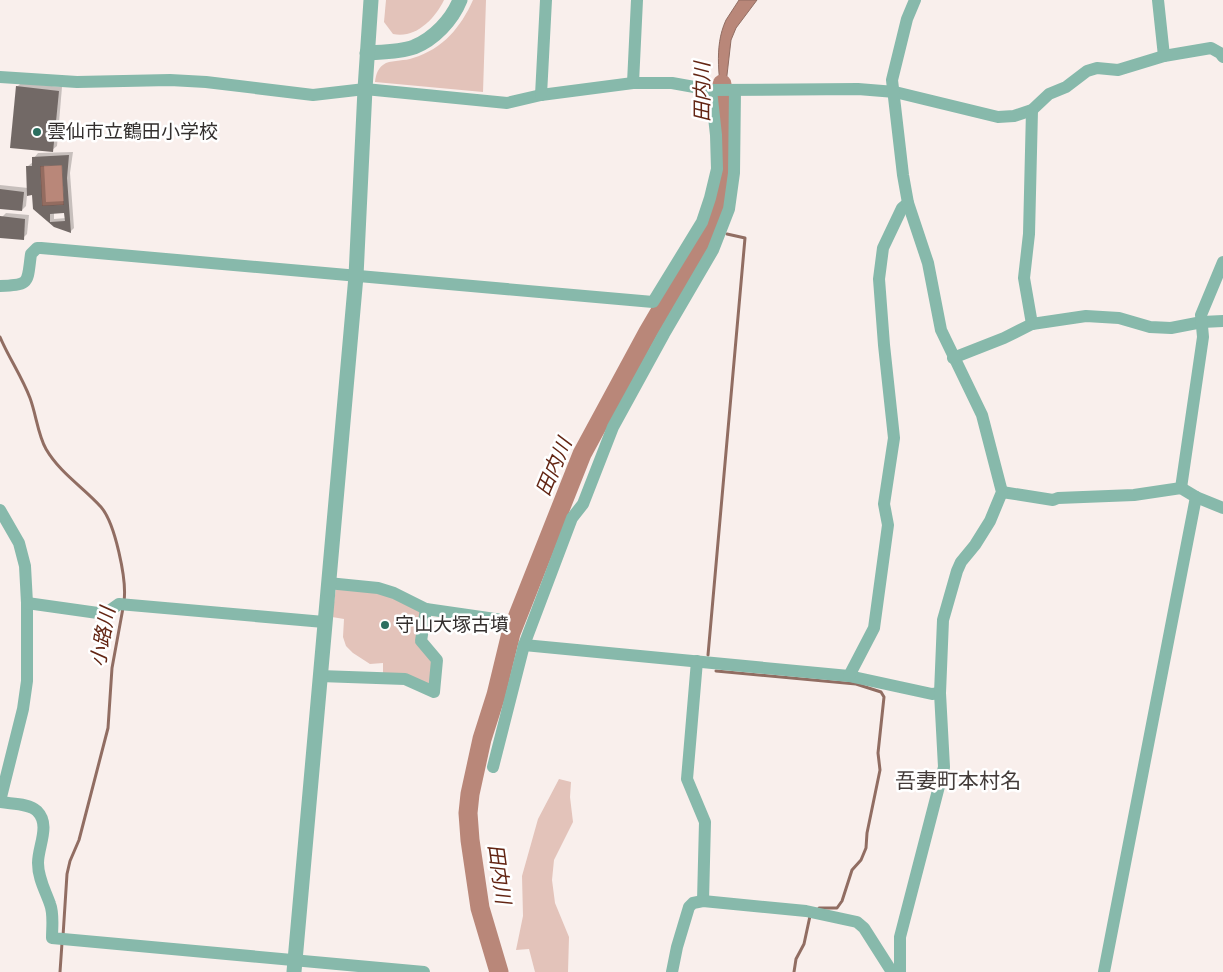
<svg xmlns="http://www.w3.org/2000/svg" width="1223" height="972" font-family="Signika,'Noto Sans JP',sans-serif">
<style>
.green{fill:#e3c3ba}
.water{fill:#b98779;stroke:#916d62}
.shadow{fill:#0003;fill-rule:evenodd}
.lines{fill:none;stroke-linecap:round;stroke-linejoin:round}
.stream{stroke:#916d62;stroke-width:3}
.river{stroke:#b98779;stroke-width:19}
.building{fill:#726966;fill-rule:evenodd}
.minor{stroke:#87b9ab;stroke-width:12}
.tertiary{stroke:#87b9ab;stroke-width:15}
.poi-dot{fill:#2b6e5f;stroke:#fff;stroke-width:2}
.labels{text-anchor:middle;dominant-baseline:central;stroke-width:5;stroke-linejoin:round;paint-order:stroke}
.poi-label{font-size:19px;fill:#332f2e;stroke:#fff;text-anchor:start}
.water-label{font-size:20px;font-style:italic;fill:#632513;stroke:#fff}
.quarter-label{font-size:21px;fill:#423a38;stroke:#fff}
</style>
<rect width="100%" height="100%" fill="#f9efec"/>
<!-- green -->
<g class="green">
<path d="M386,0h58c-9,19 -29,39 -51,34l-9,-12z"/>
<path d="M473,0h13l-3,92 -108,-10c1,-8 3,-15 11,-19 8,-3 19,-2 27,-5 30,-9 48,-31 60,-58z"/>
<path d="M336,588l40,3 47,20 -4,31 15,19 -3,24 -48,-10v-12l-13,1 -17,-11 -7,-7 -3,-9 1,-18 -12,-2z"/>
<path d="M559,779l12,3 -1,15 3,25 -19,38 -2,20 3,23 14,34 -1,35h-33l-6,-23 -13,1 7,-34 -1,-40 16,-57z"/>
</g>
<!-- water -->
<g class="water">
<path d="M739,0h18l-21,28 -5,12 -8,70c-3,-30 -10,-62 3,-90 4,-7 9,-13 13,-20z"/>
<path d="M62,165l2,40 -22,1 -2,-40z"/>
</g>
<!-- shadow -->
<g class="shadow">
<path d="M21,83l41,4 -5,59 -5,4 -35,-63z"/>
<path d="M73,152l-3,21 4,55 -4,4 -15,-6 -21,-18 -1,-14 -6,1 -1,11 -4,4 -22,-2v4v-27l28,3v-22l5,-4 1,-4 4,-5zM63,164l2,37 -19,1 -2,-37zM65,211l1,7 -12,1v-7z"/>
<path d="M6,213l23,2 -2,19 -4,4 -21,-21z"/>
</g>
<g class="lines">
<!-- stream -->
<g class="stream">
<path d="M708,230l7,2"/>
<path d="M0,337c9,21 22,40 30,61 6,16 8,37 16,51 14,24 37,38 55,58 14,16 26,73 23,94"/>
<path d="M708,655l37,-417 -18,-4"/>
<path d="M716,671l140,13 25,8 3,5 -6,56 2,17 -13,63 -1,15 -5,12 -9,10 -10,31 -5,7h-18"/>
<path d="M63,936l4,-62 3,-13 9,-21 29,-112 4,-60 11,-60"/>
<path d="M60,972l2,-29"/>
<path d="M794,972l2,-13 8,-15 6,-28"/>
</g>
<!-- river -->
<path class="river" d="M499,972l-19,-64 -10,-68 -2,-27 2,-19 12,-55 14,-44 15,-62 71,-179 66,-122 60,-102 7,-19 10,-42 -3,-85"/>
</g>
<!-- building -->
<g class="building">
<path d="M16,86l43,5 -6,61 -43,-4z"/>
<path d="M69,155l-2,23 4,55 -17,-6 -21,-18 -1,-14 -5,1 -1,-30h6v-9zM62,165l2,40 -22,1 -2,-40zM64,213l1,8 -15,1v-8z"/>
<path d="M0,189l24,3 -2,19 -22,-2z"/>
<path d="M0,216l25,3 -1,21 -24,-2z"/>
</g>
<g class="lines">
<!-- minor -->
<g class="minor">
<path d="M1158,0l6,56"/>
<path d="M0,77l77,5 93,-2 36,2 107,13 52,-6 142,14 34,-8 92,-12h39l39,7 147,-1 37,3 103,25 16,-1 18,-6 17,-16 17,-7 21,-16 10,-3 21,2 46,-14 47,-8 9,5 3,4"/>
<path d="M633,83l4,-83"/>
<path d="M541,95l5,-95"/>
<path d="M1032,110l-3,124 -5,44 8,46"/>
<path d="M0,286c31,-1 27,-3 31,-32l6,-6h4l612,54 49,-80 8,-24 7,-29 -1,-34 -5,-45"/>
<path d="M953,358l51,-20 28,-14 54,-8 33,2 31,9 21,1 31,-6 21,-1"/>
<path d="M1181,488l22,-151 -2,-22 22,-53"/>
<path d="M1002,492l51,8 5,-2 76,-3 47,-7 15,9 27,11"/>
<path d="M0,510l19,33 6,23 2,37v78l-4,28 -23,92"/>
<path d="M328,583l50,5 16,5 32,16 76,11"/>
<path d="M27,603l78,11 14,-10 205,18"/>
<path d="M524,645l325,31 83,18 8,-1"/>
<path d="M697,661l-10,118 18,43 -2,79"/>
<path d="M320,676l85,3 29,13 3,-32 -16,-19 5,-32"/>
<path d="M849,676l25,-48 14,-103 -4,-21 10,-66 -10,-93 -5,-66 4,-31 19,-40 6,-5"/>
<path d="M493,767l31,-122 48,-127 11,-14 30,-77 51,-93 49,-84 16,-41 5,-36 1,-83"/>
<path d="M0,802c11,2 29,1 37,9 14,14 1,35 1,52 0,15 7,27 12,41 4,10 2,23 2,34l372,34"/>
<path d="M672,972l5,-25 12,-40 4,-4 10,-2 103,10 51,11 7,6 28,44"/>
<path d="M900,972v-35l44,-170 -4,-74 3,-73 14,-49 4,-9 14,-17 15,-24 12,-29 -20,-77 -41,-85 -13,-67 -20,-60 -5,-28 -11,-95 15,-61 8,-19"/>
<path d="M1104,972l92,-475"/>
</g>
<!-- tertiary -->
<g class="tertiary">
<path d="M367,53c15,-1 33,-1 47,-6 20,-8 38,-27 46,-47"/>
<path d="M294,972l62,-696 9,-187 6,-89"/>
</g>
</g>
<!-- markers -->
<g class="poi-dot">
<circle cx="37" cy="132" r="5"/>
<circle cx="385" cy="625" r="5"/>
</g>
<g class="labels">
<!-- poi labels -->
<g class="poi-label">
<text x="47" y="132">雲仙市立鶴田小学校</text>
<text x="395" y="625">守山大塚古墳</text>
</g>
<!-- water labels -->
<g class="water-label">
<text transform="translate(702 92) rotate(-90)">田内川</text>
<text transform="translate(554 467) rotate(-67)">田内川</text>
<text transform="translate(103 637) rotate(-80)">小路川</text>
<text transform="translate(499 874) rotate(82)">田内川</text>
</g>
<!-- quarter labels -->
<g class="quarter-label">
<text x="958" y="781">吾妻町本村名</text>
</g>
</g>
</svg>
